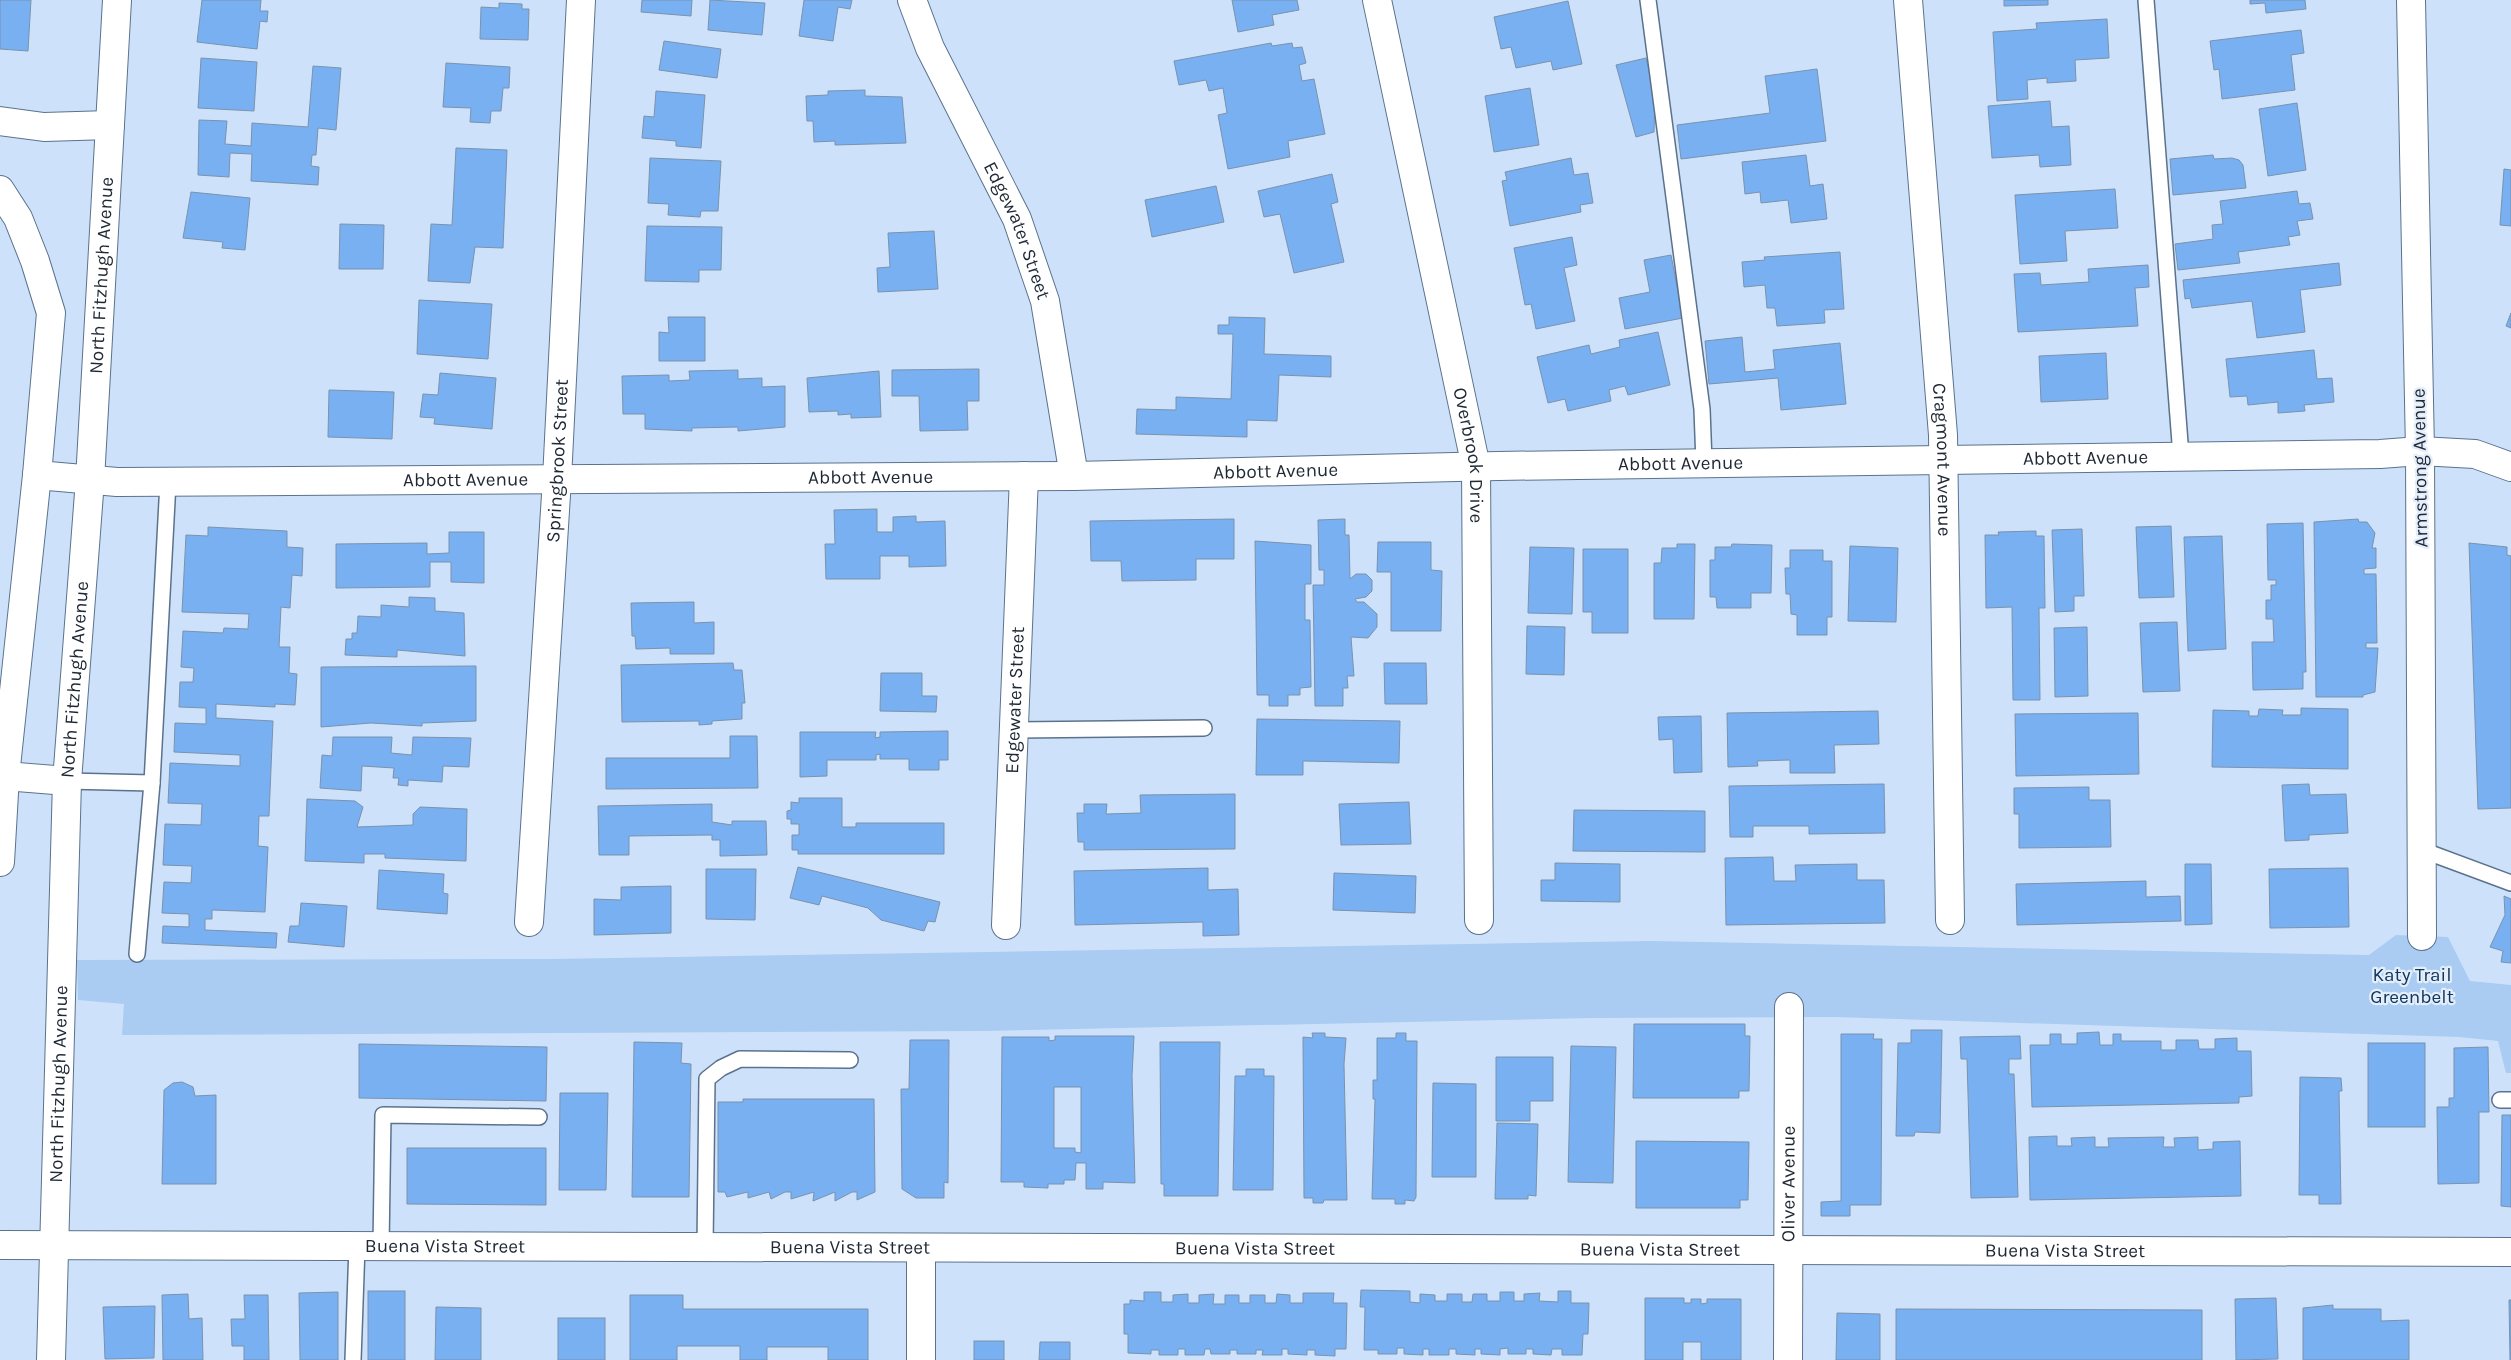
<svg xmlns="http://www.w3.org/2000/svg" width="2511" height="1360" font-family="Karla,sans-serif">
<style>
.green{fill:#aacbf2}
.building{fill:#79b0f1;stroke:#7a92ae;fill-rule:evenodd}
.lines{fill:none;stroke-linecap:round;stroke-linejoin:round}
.lane-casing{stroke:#5b728d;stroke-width:18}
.street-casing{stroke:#5b728d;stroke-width:30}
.secondary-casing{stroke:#5b728d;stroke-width:30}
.lane{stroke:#fff;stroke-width:15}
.street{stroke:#fff;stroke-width:28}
.secondary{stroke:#fff;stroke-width:28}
.labels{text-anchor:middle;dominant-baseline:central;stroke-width:4.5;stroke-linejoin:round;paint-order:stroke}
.street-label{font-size:19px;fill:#1e2733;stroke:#e4eefa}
.park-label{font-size:19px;fill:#103760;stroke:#e4eefa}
</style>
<rect width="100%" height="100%" fill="#cde2fa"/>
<!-- green -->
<path class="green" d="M2396,935l52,2 22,44 41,4v88h-5l-8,-32 -39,-4 -624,-20 -244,1 -606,13 -863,4 2,-31 -46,-4 -1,-40 476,-1 1098,-18 718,14z"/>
<!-- building -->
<g class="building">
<path d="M0,0h31l-3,51 -28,-2z"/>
<path d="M202,0h59l-1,11h8l-1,11 -7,-1 -3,28 -60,-7z"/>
<path d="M642,0h50l-1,16 -50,-4z"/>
<path d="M710,0l55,3 -3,32 -54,-5z"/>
<path d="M804,0h48l-2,9 -12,-2 -5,34 -34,-5z"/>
<path d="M1232,0h65l2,10 -27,5 2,10 -36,7z"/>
<path d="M2004,0h44v5l-44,1z"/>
<path d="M2250,0h55l1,9 -40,4 -1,-10 -15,1z"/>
<path d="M1568,1l14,63 -29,6 -2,-9 -35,7 -5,-21 -10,2 -7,-32z"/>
<path d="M499,3l23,1v5h7l-1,31 -48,-1 1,-32 18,1z"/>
<path d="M2107,19l2,39 -34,2 1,21 -29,2v-5l-20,2 1,19 -31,2 -4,-69 44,-3 -1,-6z"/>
<path d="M2301,30l3,23 -13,2 4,35 -73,9 -3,-30 -5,1 -4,-29z"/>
<path d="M664,41l57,8 -4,29 -58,-8z"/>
<path d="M1271,43l1,3 20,-3 1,5 9,-1 4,16 -7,2 3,16 12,-2 11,55 -37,7 2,16 -62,12 -10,-54 9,-2 -4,-25 -14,3 -3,-11 -27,5 -5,-24z"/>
<path d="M201,58l56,4 -3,49 -56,-3z"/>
<path d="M1646,58l9,38 -1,36 -18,5 -20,-72z"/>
<path d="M446,63l64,4 -1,21h-6l-2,23h-10l-1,12 -20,-1 1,-14 -28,-1z"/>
<path d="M313,66l28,2 -5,62 -18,-2 -2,27h-4l-1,11 8,1 -1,18 -67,-4 1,-27 -22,-1 -1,24 -31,-2 1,-55 28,1 -2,23 26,2 1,-23 56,4z"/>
<path d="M1817,69l9,72 -145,18 -4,-34 93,-12 -5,-37z"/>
<path d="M1530,88l9,57 -45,7 -9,-56z"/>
<path d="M865,90v6l37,1 4,46 -71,2v-4l-21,1 -1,-21h-6l-1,-25 22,-1v-4z"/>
<path d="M656,91l49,4 -4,53 -25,-2v-5l-34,-3 2,-22 10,1z"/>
<path d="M2050,101l2,26 17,-1 2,39 -31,2 -1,-12 -47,3 -4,-52z"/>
<path d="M2297,103l9,67 -38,6 -9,-67z"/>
<path d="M456,148l51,2 -4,98 -28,-1 -5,36 -42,-2 3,-57 21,1z"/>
<path d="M1806,155l4,31 13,-2 4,35 -36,4 -3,-23 -27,3 -1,-11 -15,2 -3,-32z"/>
<path d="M2213,155l1,4 18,-1 7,2 4,5 3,23 -73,7 -3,-36z"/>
<path d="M650,158l71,3 -3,50h-17l-1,6 -32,-2 1,-11 -21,-1z"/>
<path d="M1571,158l3,17 14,-2 5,30 -13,2 1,7 -71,14 -8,-45 5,-1 -2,-8z"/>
<path d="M2504,169l7,1v56l-11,-1z"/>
<path d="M1332,174l6,28 -7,2 13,58 -50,11 -14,-59 -16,3 -6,-26z"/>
<path d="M1216,186l8,36 -72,15 -7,-37z"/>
<path d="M2115,189l3,39 -53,3 2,30 -47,3 -5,-69z"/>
<path d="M2297,191l2,13 11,-1 3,16 -16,2 3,14 -12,2 2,8 -52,7 2,11 -62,7 -3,-26 38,-5 -1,-14 11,-1 -3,-23z"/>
<path d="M191,192l59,6 -5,52 -23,-2 1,-6 -40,-4z"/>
<path d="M340,224l44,1 -1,44h-44z"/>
<path d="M647,226l75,1 -1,43h-22v12l-54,-1z"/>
<path d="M934,231l4,58 -60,3 -1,-24 13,-1 -2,-34z"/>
<path d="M1572,237l5,28 -13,3 11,53 -39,8 -5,-25 -6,1 -11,-57z"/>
<path d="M1840,252l4,57 -20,1 1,13 -48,3 -2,-18h-8l-2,-23 -21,2 -2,-25 23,-2 -1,-3z"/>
<path d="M1671,255l12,63 -58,11 -6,-31 31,-6 -6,-32z"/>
<path d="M2339,263l2,22 -41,5 5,42 -48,6 -5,-37 -60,7 -2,-10 -5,1 -2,-19z"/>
<path d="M2148,265l1,22 -14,1 3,38 -120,6 -4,-58 26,-1 1,12 48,-3 -1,-13z"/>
<path d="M419,300l73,4 -4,55 -71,-5z"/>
<path d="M2511,313v15l-5,-2z"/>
<path d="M668,317h37v44h-46v-29l10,1z"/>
<path d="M1229,317l36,1 -1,36 67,2v21l-52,-2 -2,46 -30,-1v17l-111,-3 1,-25 39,1v-13l55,2 2,-65h-15v-9h11z"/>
<path d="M1658,332l12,53 -42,10 -3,-9 -16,4 2,11 -43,10 -3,-12 -17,4 -11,-46 52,-12 2,9 29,-7 -1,-7z"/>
<path d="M1742,337l3,35 30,-3 -2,-19 67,-7 6,61 -65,6 -3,-32 -69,6 -4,-43z"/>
<path d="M2314,350l3,29 15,-1 2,24 -30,3 1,6 -27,2v-11l-30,3 -1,-9 -17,1 -4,-38z"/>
<path d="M2106,353l2,46 -67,3 -2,-46z"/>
<path d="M979,369v32h-12l1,29 -48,1 -1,-35h-27v-26z"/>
<path d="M738,370v9l24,-1v9l23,-1v41l-47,4v-4l-46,1v3l-47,-2v-15h-22l-1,-38 47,-1v6l21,-1 -1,-9z"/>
<path d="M879,371l2,46 -30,1v-4l-13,1v-4l-29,1 -2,-34z"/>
<path d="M440,373l56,5 -4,51 -58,-5 1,-6 -15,-1 3,-23 15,1z"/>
<path d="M329,390l65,2 -2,47 -64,-2z"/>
<path d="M877,509v23h16v-15l23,-1v6l29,-1 1,45 -37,1v-11h-29v23h-54l-1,-35h10l-1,-34z"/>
<path d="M1234,519v40h-38v21l-74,1 -1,-20h-30l-1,-40z"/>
<path d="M1345,519v16h4l1,44 6,-5h10l6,6v11l-6,6 -11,2 2,3h7l13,12v13l-9,11 -17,-1 3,39h-7l1,12h-5v18h-28l-2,-121h11v-15h-5l-1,-50z"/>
<path d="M2358,519l1,3h8l8,11 -3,15h4v20l-12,1v5h12l1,69h-11v5h12l-3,44 -12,3v2h-47l-2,-175z"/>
<path d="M2303,523l3,149h-3v17l-50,1 -1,-48h22l-1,-23h-7v-19h5v-15h5v-5h-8l-1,-56z"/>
<path d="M2171,526l3,71 -35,1 -3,-71z"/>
<path d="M208,527l79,4v16l16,1 -1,28 -10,-1 -2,33 -9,-1 -2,40h11l-1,26 8,1 -2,31 -20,-1v3l-59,-3v14l57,3 -4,95h-10l-1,30 10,1 -3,65 -53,-2v9h-7v11l72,3 -1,15 -114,-5 1,-17 26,1v-13l-27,-1 2,-31 27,1 1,-17 -29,-1 2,-41 36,1 1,-21 -34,-1 2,-40 70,3v-11l-66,-3 1,-29 31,1v-16l-27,-1 1,-25h13l1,-14 -13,-1 2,-36 40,2 1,-5 24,1 1,-15 -67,-2 4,-77 22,1z"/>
<path d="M2082,529l2,67h-10v15l-19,1 -3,-82z"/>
<path d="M2036,531v5h8l1,72h-6l1,92h-27l-1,-93 -26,1 -1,-73h14l-1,-3z"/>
<path d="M449,532h35v51l-33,-1v-20h-21v25l-94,1v-44l91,-1v11l22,-1z"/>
<path d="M2222,536l4,113 -38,2 -4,-114z"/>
<path d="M1255,541l56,4v39h-6v36h5l1,67 -11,1v7h-12v11h-19v-11h-12z"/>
<path d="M1378,542h53v28l11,1 -1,60h-50v-59h-14z"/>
<path d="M2469,543l38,4v8l4,1v252l-33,1z"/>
<path d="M1677,544h18l-1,75h-40v-56h7l1,-15h15z"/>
<path d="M1732,544l40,1 -1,48h-20v15h-34l-1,-11h-6v-37h5v-13h16z"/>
<path d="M1850,546l48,2 -2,74 -48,-1z"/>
<path d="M1530,547l44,1 -2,66 -44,-1z"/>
<path d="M1583,549h45v84h-36v-21h-9z"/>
<path d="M1790,550h33v11h9v56h-5v18h-30v-20l-6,-1 -1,-20h-4l-1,-26h5z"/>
<path d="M409,597l26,1v13l29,2 1,43 -68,-6v7l-52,-2 1,-16h6v-6h5l1,-17 23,1v-12l28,2z"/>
<path d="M694,602v21l20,-1v32h-44v-6l-34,1 -1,-13h-3l-1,-33z"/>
<path d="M2177,622l3,69 -37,1 -3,-69z"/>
<path d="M1527,626l38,1 -1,48 -38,-1z"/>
<path d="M2087,627l1,69 -33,1 -1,-69z"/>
<path d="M733,663l1,7h8l3,33h-3v16l-30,2v3l-13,1v-4l-77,1 -1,-57z"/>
<path d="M1384,663h42l1,41h-42z"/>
<path d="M476,666v55l-54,2v3l-51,-3 -50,4v-60z"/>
<path d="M881,673h41v23h15l-1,16 -56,-1z"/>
<path d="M2301,708l47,1v60l-136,-2 1,-57 36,1v5h9l1,-7 24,1 -1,5h19z"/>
<path d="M1878,711l1,33 -45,1 1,28h-45v-13l-33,1 1,5 -30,1 -1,-54z"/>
<path d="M2138,713l1,61 -123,2 -1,-62z"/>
<path d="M1701,716l1,56 -28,1 -1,-34 -14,1 -1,-23z"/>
<path d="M1257,719l143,2 -1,42 -96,-2v14h-47z"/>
<path d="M948,731v29h-9v10h-30v-11h-29v-5l-4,1v5h-49v16l-27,1v-45h76l-1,6 5,-1v-5z"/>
<path d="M730,736h27l1,52 -152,1v-31h124z"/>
<path d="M333,737h59l-1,16 21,2 1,-18 58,1 -2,29 -26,-1 -1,16 -34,-2v6l-10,-1 1,-7h-6l1,-10 -32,-2 -1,25 -41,-3 2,-33 10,1z"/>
<path d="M1884,784l1,49 -76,1v-8h-56v11h-23l-1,-51z"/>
<path d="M2309,784l1,11 36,-1 2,39 -39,2v5l-24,1 -3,-56z"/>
<path d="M2089,787v13h21l1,47 -92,1v-34h-5v-26z"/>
<path d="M1235,794v55l-151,1v-8h-6l-1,-29h7v-9h23l-1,10 35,-1 -1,-18z"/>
<path d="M799,798h43v29h14v-4h88v31h-146v-4h-6v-15h7v-11h-8v-5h-4v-8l4,-1v-8l8,1z"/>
<path d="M307,799l48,2 8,6 -6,20 56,-2v-11l7,-7 47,2 -1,52 -81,-3v-4h-21v9l-59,-2z"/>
<path d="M1409,802l2,42 -70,1 -2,-41z"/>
<path d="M712,804v18l20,3v-4h34l1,34 -47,1v-16h-8v-5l-83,1v19h-30l-1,-49z"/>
<path d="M1574,810l131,1v41l-132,-1z"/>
<path d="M1773,857l1,24h22l-1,-16 62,-1v16h27l1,43 -159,2 -1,-67z"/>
<path d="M1555,863l65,1v38l-79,-1v-21h14z"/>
<path d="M2185,864h26l1,60 -27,1z"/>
<path d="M798,867l142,35 -5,20 -7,-1 -4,10 -43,-11 -13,-12 -46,-12 -3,9 -29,-7z"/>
<path d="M1208,868v22l30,-1 1,46 -36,1v-14l-128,3 -1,-54z"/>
<path d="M2348,868l1,59 -79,1 -1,-59z"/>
<path d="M706,869h50l-1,51 -49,-1z"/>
<path d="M379,870l65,4 -1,19 5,1 -1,20 -70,-5z"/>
<path d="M1334,873l82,3 -1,37 -82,-3z"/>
<path d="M2146,881v16l34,-1 1,25 -164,4 -1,-41z"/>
<path d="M671,886v47l-77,2v-36l27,1v-13z"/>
<path d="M2504,896l7,3v64l-10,-1 2,-11 -13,-4 15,-32z"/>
<path d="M301,903l46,3 -3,41 -56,-5 2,-16h9z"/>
<path d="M1634,1024h111v12h5l-1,55h-10v7h-106z"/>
<path d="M1911,1030h31l-2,103 -25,-1 -1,4h-18l2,-93h13z"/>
<path d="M2099,1032l1,13h13v-11h8v7h40v9h15v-10h22l1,9h16v-10l22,-1v13h14l1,45 -13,1v6l-207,4 -2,-62h20v-11h11v10h16v-11z"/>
<path d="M1312,1033h13v4l21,1 -2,26 3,136h-23l-1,3h-10v-5h-9l-1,-161 10,1z"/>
<path d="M1396,1033h10v8h11l-1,156 -2,4 -9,-1v4h-10v-5h-23l3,-100h-2v-19h4v-42h19z"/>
<path d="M1841,1034h33l-1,5h9l-1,166h-31v11h-29v-14l20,-1z"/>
<path d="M1055,1036h79l-2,40 3,107 -32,-1v7h-17v-26h-10l-1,17h-11v4h-16v4l-24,-1v-5h-23l1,-145h47v4l6,-1zM1054,1087h27v66l-6,-1v-4h-21z"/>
<path d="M2020,1036l1,23h-12v15h5l4,123 -47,1 -4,-139h-6l-1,-22z"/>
<path d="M910,1040h39l-1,143 -4,-1v16h-28l-14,-9 -1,-100h8z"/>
<path d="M634,1042l48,1 -1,20 10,1 -2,133h-57z"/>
<path d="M1160,1042h60l-2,154h-54v-12h-3z"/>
<rect x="2368" y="1043" width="57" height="84"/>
<path d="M359,1044l188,3 -1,54 -187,-3z"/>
<path d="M1571,1046l45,1 -3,136 -45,-1z"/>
<path d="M2488,1047l1,65h-10v71l-41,1 -1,-77h12v-9h5v-50z"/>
<path d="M1496,1057h57v44h-23v20h-34z"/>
<path d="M1246,1069h18v7h10l-1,114h-40l2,-114h11z"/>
<path d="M2300,1077l41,1 1,13h-3l2,113h-22v-9h-20z"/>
<path d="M182,1082l11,5 2,9 21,-1v89h-54l2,-94 9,-7z"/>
<path d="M1433,1083l43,1v93h-44z"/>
<path d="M560,1093h48l-2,97h-47z"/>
<path d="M743,1099h131l1,93 -18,8v-8h-5l-17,9v-9l-22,9 1,-9 -23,7v-7h-6l-14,7 -2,-7 -21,6v-6l-21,5 -2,-5h-7v-90h25z"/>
<path d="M2502,1115h9v92l-10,-1z"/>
<path d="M1497,1123l41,1 -2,72 -8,-1v4h-33z"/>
<path d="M2057,1136v10h15l-1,-8 24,-1v10h14l-1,-9 56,-1 -1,10h12l-1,-9 24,-1v13l15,-1v-7l27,-1 1,55 -211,4 -1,-63z"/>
<path d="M1636,1141l113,1 -1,58h-8v8h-104z"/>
<path d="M407,1148h139v57l-139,-1z"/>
<path d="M1361,1290l49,1v11l10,1v-9l15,1v6h12v-7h15v8h10l1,-8h14v7h13v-9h14v9h10v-7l16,-1 -1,8 19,1v-11h13v12h18l-1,31h-5l-1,21h-20v-6h-10l-1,6 -18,-1v-5h-7v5h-18v-6l-8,1v6l-19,-1v-5h-6v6l-19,-1v-5h-7v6h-20v-6h-6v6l-19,-1v-6h-7v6h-19v-4h-14l1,-43h-5z"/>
<rect x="368" y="1291" width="37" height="69"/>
<path d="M338,1292v68h-38l-1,-67z"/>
<path d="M1144,1292h17v10h12v-7l15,-1v9h11v-8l15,-1 -1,10h12v-9h14v8h11v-8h15v8h11l1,-9 13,1v8h13v-10h31l-1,10h14l-1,46h-11v7l-20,-1v-5h-8v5l-19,-1v-5h-6v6h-20l1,-5h-7v4h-19v-4h-7v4h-19l-1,-5h-5l-1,6h-19v-6h-7v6h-19v-5h-8v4l-23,-1v-19h-4v-30h6v-4l14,1z"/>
<path d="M188,1294l1,25 13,-1 1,42h-40l-1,-65z"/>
<path d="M244,1295h24l1,65h-25v-14h-12l-1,-27h14z"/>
<path d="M630,1295h53v14h185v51h-40v-13h-61v13h-27v-14h-63v14h-47z"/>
<path d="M1645,1298h39v5h7v-4h10v5l6,-1v-4h34v61h-40v-18h-18v18h-38z"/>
<path d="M2276,1298l2,61 -42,1 -1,-61z"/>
<path d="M2509,1300h2v60h-1z"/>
<path d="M2333,1305v4h48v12l28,-1v40h-106v-52z"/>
<path d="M155,1306l-1,52 -49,1 -2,-52z"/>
<path d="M436,1307l45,1v52h-46z"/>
<path d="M1896,1309l306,1v50h-306z"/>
<path d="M1837,1313l43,1v46h-44z"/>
<rect x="558" y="1318" width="47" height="42"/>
<rect x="974" y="1341" width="30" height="19"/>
<path d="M1040,1342h30v18h-31z"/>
</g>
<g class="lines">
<defs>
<g id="lane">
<path d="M1648,0l54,409 2,54"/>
<path d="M2146,0l35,456"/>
<path d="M1013,730l191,-2"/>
<path d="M67,781l85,2"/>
<path d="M2422,850l89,33"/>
<path d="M137,954l15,-171 16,-301"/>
<path d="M2500,1100h11"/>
<path d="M381,1246l2,-131 156,2"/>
<path d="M705,1247l2,-168 14,-11 19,-9 110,1"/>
<path d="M353,1360l4,-114"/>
</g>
<g id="street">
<path id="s1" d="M912,0l18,48 87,171 28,82 29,175"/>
<path id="s2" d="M1377,0l99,467 3,453"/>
<path id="s3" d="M1908,0l35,435 7,485"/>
<path d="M2420,451l2,485"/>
<path id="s4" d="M529,922l28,-443 24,-479"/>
<path id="s5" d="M1006,925l18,-449"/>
<path id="s6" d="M0,1245l2511,7"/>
<path d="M921,1360v-112"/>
<path id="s7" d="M1788,1360l1,-353"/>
</g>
<g id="secondary">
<path d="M2411,0l9,451"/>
<path d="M0,121l44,6 66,-2"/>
<path d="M0,190l18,28 17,43 16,52 -14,162 -32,301 -5,86"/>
<path id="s8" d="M37,475l80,7 957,-6 424,-10 882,-12 40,-3 55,3 36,13"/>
<path d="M5,776l62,5"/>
<path id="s9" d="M51,1360l16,-579 23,-301 27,-480"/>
</g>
</defs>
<!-- lane casing -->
<use href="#lane" class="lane-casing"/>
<!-- street casing -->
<use href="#street" class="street-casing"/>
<!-- secondary casing -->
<use href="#secondary" class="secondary-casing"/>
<!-- lane -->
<use href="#lane" class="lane"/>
<!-- street -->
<use href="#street" class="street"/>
<!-- secondary -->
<use href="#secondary" class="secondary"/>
</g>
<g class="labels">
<!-- street labels -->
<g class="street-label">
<text stroke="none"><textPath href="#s1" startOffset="254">Edgewater Street</textPath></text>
<text stroke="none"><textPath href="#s9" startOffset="1086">North Fitzhugh Avenue</textPath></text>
<text stroke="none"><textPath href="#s2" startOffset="465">Overbrook Drive</textPath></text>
<text stroke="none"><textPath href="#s8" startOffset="2049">Abbott Avenue</textPath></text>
<text stroke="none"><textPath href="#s3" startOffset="461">Cragmont Avenue</textPath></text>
<text stroke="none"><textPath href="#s4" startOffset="462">Springbrook Street</textPath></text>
<text stroke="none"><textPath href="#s8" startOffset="1644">Abbott Avenue</textPath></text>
<text transform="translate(2420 468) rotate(-91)">Armstrong Avenue</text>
<text stroke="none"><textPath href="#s8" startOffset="1239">Abbott Avenue</textPath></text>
<text stroke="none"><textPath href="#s8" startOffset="834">Abbott Avenue</textPath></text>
<text stroke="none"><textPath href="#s8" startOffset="429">Abbott Avenue</textPath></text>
<text stroke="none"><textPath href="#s9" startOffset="681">North Fitzhugh Avenue</textPath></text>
<text stroke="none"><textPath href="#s5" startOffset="225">Edgewater Street</textPath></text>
<text stroke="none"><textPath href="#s9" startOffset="276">North Fitzhugh Avenue</textPath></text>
<text stroke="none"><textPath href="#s7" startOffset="176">Oliver Avenue</textPath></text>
<text stroke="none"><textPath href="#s6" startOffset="445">Buena Vista Street</textPath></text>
<text stroke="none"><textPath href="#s6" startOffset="850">Buena Vista Street</textPath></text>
<text stroke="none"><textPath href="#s6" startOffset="1255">Buena Vista Street</textPath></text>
<text stroke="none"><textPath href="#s6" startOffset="1660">Buena Vista Street</textPath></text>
<text stroke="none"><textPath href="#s6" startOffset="2065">Buena Vista Street</textPath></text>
</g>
<!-- park labels -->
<g class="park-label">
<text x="2412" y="975">Katy Trail<tspan x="2412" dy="22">Greenbelt</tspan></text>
</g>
</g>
</svg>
